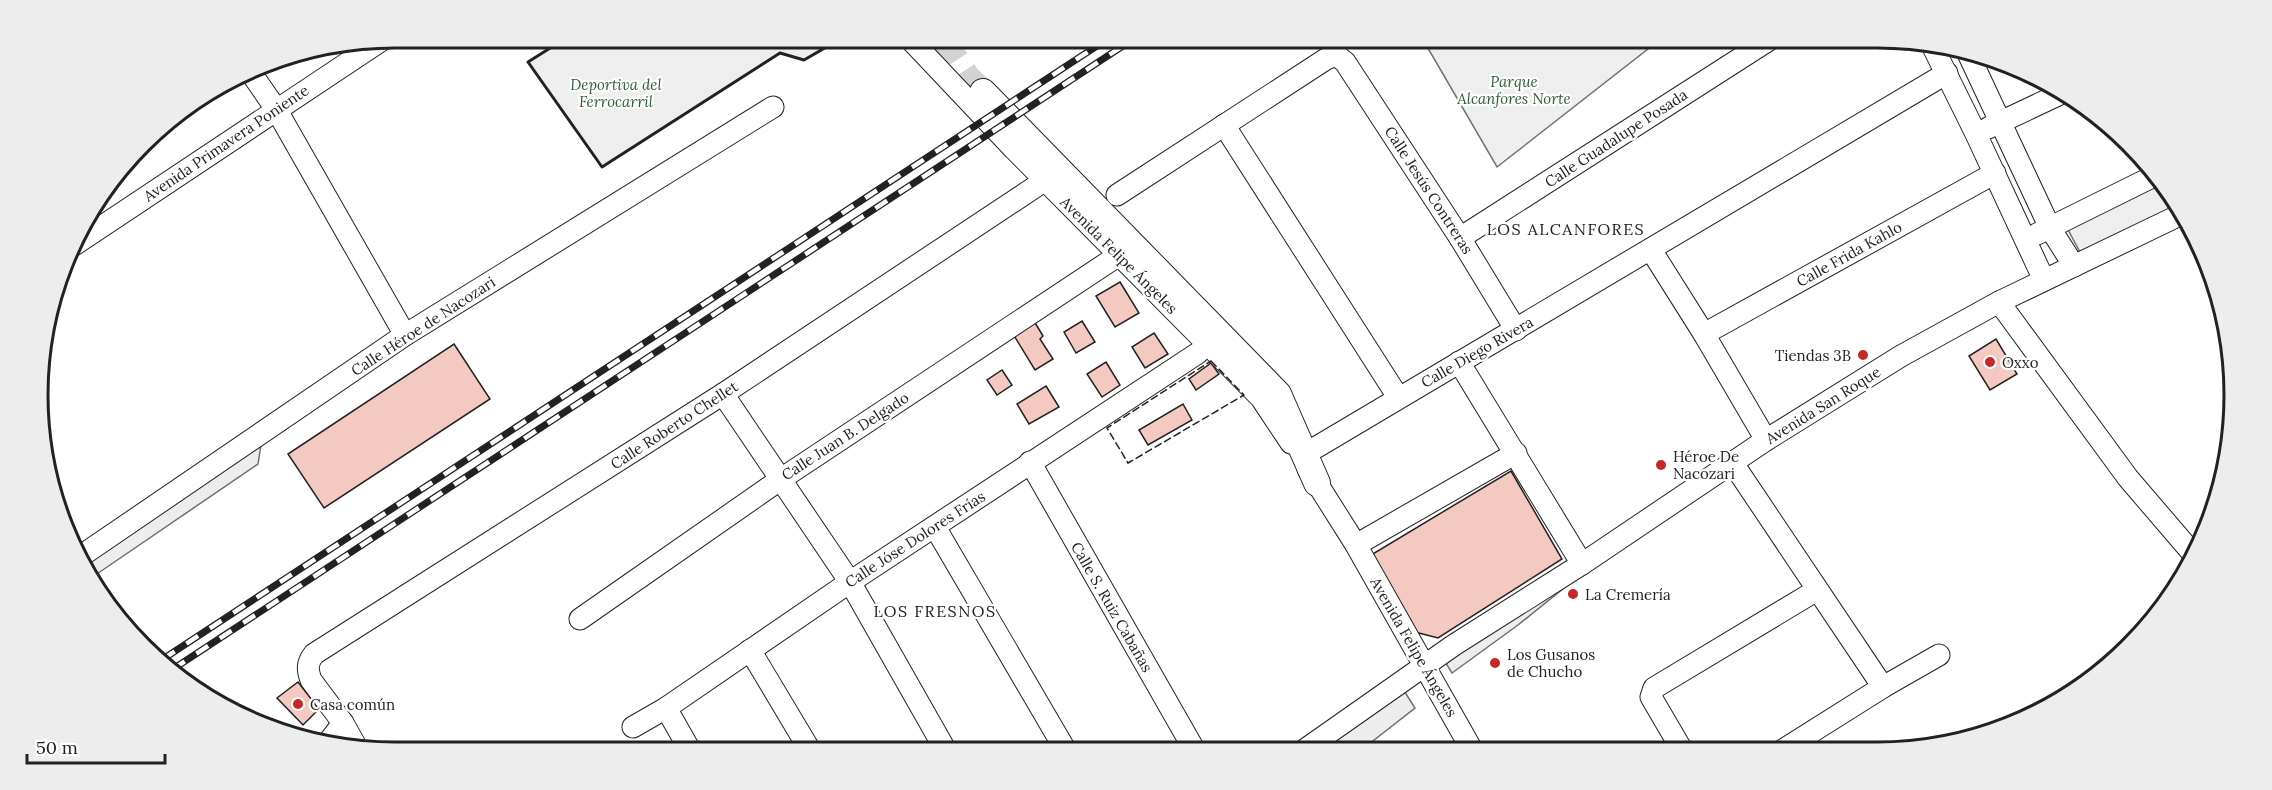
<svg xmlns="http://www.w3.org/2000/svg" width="2272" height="790" font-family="Lora,serif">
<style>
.green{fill:#eee;stroke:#6f6f6f;stroke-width:1.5}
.parking{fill:#ededed;stroke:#6f6f6f;stroke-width:1.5}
.building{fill:#f3c9c0;stroke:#222;stroke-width:1.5}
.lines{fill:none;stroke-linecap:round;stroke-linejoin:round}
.major-tunnel{stroke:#d3d3d3;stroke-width:26;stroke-dasharray:26 13;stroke-linecap:butt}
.minor-casing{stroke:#222;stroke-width:23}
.major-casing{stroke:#222;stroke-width:28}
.minor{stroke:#fff;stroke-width:21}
.major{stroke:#fff;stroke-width:26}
.rail-casing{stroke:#222;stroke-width:7}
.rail{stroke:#fff;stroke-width:4.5;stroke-dasharray:14;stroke-linecap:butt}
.fence{stroke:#222;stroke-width:1.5;stroke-dasharray:8 3;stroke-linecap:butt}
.wall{stroke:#222;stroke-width:3}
.poi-dot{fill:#c62828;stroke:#fff;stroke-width:2}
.labels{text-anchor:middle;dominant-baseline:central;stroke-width:4.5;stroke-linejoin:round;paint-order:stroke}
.park-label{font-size:15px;font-style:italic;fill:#2f5e38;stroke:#fff}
.street-label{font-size:15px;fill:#222;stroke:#fff}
.poi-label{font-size:15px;fill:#222;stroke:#fff;text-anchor:start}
.neighbourhood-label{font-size:16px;letter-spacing:1.5px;fill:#222;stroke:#fff}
.rim{fill:none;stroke:#222;stroke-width:3}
</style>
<rect width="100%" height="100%" fill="#fff"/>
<!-- green -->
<g class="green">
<path d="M566,38h276l-38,22 -24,-7 -178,114 -74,-105z"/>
<path d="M1422,38h240l-165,129z"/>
<path d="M2156,182l23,26 -98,46 -15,-28z"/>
</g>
<!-- parking -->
<g class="parking">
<path d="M261,445l-3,19 -167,114 -9,-19z"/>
<path d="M1657,513l-139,112 -66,48 -10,-16z"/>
<path d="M1401,686l14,22 -55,43h-56z"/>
</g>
<!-- building -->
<g class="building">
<path d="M1120,282l19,31 -24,14 -19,-31z"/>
<path d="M1034,321l9,15 -3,3 13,20 -18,11 -22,-36z"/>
<path d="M1082,321l13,21 -19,11 -12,-21z"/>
<path d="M1154,333l14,21 -23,14 -13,-21z"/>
<path d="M1996,339l21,35 -27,16 -21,-34z"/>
<path d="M454,344l36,55 -166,109 -36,-54z"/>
<path d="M1106,362l14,23 -18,12 -15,-23z"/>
<path d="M1211,363l8,11 -23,16 -7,-11z"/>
<path d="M1002,370l10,15 -15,10 -10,-15z"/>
<path d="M1046,386l13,21 -30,17 -12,-20z"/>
<path d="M1183,404l9,16 -44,25 -9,-15z"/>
<path d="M1511,471l51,88 -124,79 -23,-6 -44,-77z"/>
<path d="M298,682l21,27 -16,16 -26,-27z"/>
</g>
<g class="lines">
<!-- major-tunnel -->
<path class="major-tunnel" d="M944,38v3l24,37 15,14"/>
<defs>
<g id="minor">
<path d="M909,38l105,111 247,249 30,45"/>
<path d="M1932,45l44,89 68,146"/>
<path d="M1966,49l84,179 24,38"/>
<path d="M249,70l27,39 129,226"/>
<path d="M1224,125l174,272"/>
<path d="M1988,128l72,-34"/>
<path d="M1117,195l209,-136 10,-4 9,7 115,176 56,92"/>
<path d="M2037,234l115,-57"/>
<path d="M1460,238l312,-200"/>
<path d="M71,247l311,-207"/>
<path d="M1651,250l53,84 62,106"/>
<path d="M1999,302l129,176 66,77"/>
<path d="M1704,334l291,-161"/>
<path d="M1459,362l123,202"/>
<path d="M723,394l127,188 96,169"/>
<path d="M1305,454l642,-381"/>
<path d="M1030,462l165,289"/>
<path d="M1732,462l151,225"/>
<path d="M1308,469l48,76 116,205"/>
<path d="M935,527l131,224"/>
<path d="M1356,545l160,-92"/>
<path d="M81,556l324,-221 368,-228"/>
<path d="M580,619l201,-140 332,-220"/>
<path d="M750,650l61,102"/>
<path d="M666,708l25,44"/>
<path d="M633,727l33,-19 184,-126 348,-229"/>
<path d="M327,744l16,-21"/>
<path d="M357,748l-14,-25 -32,-43c-4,-11 -4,-17 3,-26l409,-260 315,-209"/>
<path d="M1682,750l-31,-53 3,-9 163,-98"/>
<path d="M1783,750l100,-63 56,-32"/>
<path d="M1303,751l151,-106 128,-81 184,-124 135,-84 98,-54 185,-89"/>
</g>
<path id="major" d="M983,92l295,302 39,89"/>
</defs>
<!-- minor casing -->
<use href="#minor" class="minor-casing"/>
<!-- major casing -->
<use href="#major" class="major-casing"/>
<!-- minor -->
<use href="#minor" class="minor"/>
<!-- major -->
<use href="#major" class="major"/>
<defs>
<g id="rail">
<path d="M163,659l946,-621"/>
<path d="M173,669l962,-631"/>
</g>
</defs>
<!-- rail casing -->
<use href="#rail" class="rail-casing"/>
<!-- rail -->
<use href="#rail" class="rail"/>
<!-- fence -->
<path class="fence" d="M1211,361l33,34 -116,68 -21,-35z"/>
<!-- wall -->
<path class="wall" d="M566,38l-38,24 74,105 178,-114 24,7 38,-22"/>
</g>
<!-- markers -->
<g class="poi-dot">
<circle cx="1863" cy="355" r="6"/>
<circle cx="1990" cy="362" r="6"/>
<circle cx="1661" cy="465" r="6"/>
<circle cx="1573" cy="594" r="6"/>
<circle cx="1495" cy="663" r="6"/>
<circle cx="298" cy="704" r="6"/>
</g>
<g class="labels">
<!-- park labels -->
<g class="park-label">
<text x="1514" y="81">Parque<tspan x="1514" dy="17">Alcanfores Norte</tspan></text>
<text x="616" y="84">Deportiva del<tspan x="616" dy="17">Ferrocarril</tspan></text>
</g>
<!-- street labels -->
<g class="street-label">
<text transform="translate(1616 138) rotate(-33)">Calle Guadalupe Posada</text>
<text transform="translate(226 143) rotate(-34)">Avenida Primavera Poniente</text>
<text transform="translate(1429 190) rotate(57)">Calle Jesús Contreras</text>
<text transform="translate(1849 254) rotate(-29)">Calle Frida Kahlo</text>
<text transform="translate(1119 255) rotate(45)">Avenida Felipe Ángeles</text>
<text transform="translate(423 326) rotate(-33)">Calle Héroe de Nacozari</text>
<text transform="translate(1477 352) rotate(-30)">Calle Diego Rivera</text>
<text transform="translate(1823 405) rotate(-32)">Avenida San Roque</text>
<text transform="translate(674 425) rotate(-33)">Calle Roberto Chellet</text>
<text transform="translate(845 436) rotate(-33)">Calle Juan B. Delgado</text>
<text transform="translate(915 539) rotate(-33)">Calle Jóse Dolores Frías</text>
<text transform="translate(1112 607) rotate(60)">Calle S. Ruiz Cabañas</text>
<text transform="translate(1414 647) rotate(60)">Avenida Felipe Ángeles</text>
</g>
<!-- poi labels -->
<g class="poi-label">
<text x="1851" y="355" text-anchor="end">Tiendas 3B</text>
<text x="2002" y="362">Oxxo</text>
<text x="1673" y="456">Héroe De<tspan x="1673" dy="17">Nacozari</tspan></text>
<text x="1585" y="594">La Cremería</text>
<text x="1507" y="654">Los Gusanos<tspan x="1507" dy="17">de Chucho</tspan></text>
<text x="310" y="704">Casa común</text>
</g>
<!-- neighbourhood labels -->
<g class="neighbourhood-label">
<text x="1566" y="229">LOS ALCANFORES</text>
<text x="935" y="611">LOS FRESNOS</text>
</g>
</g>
<!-- crop -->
<path d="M0 0H2272V790H0ZM395 48H1877A347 347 0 0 1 2224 395V395A347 347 0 0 1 1877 742H395A347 347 0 0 1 48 395V395A347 347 0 0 1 395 48Z" fill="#ededed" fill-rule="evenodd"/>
<path class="rim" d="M395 48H1877A347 347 0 0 1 2224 395V395A347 347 0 0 1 1877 742H395A347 347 0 0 1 48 395V395A347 347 0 0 1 395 48Z"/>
<!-- scale -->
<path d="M27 754v9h138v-9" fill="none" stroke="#222222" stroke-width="3"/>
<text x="36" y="754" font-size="18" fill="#222222" stroke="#ffffff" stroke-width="4.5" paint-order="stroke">50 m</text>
</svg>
